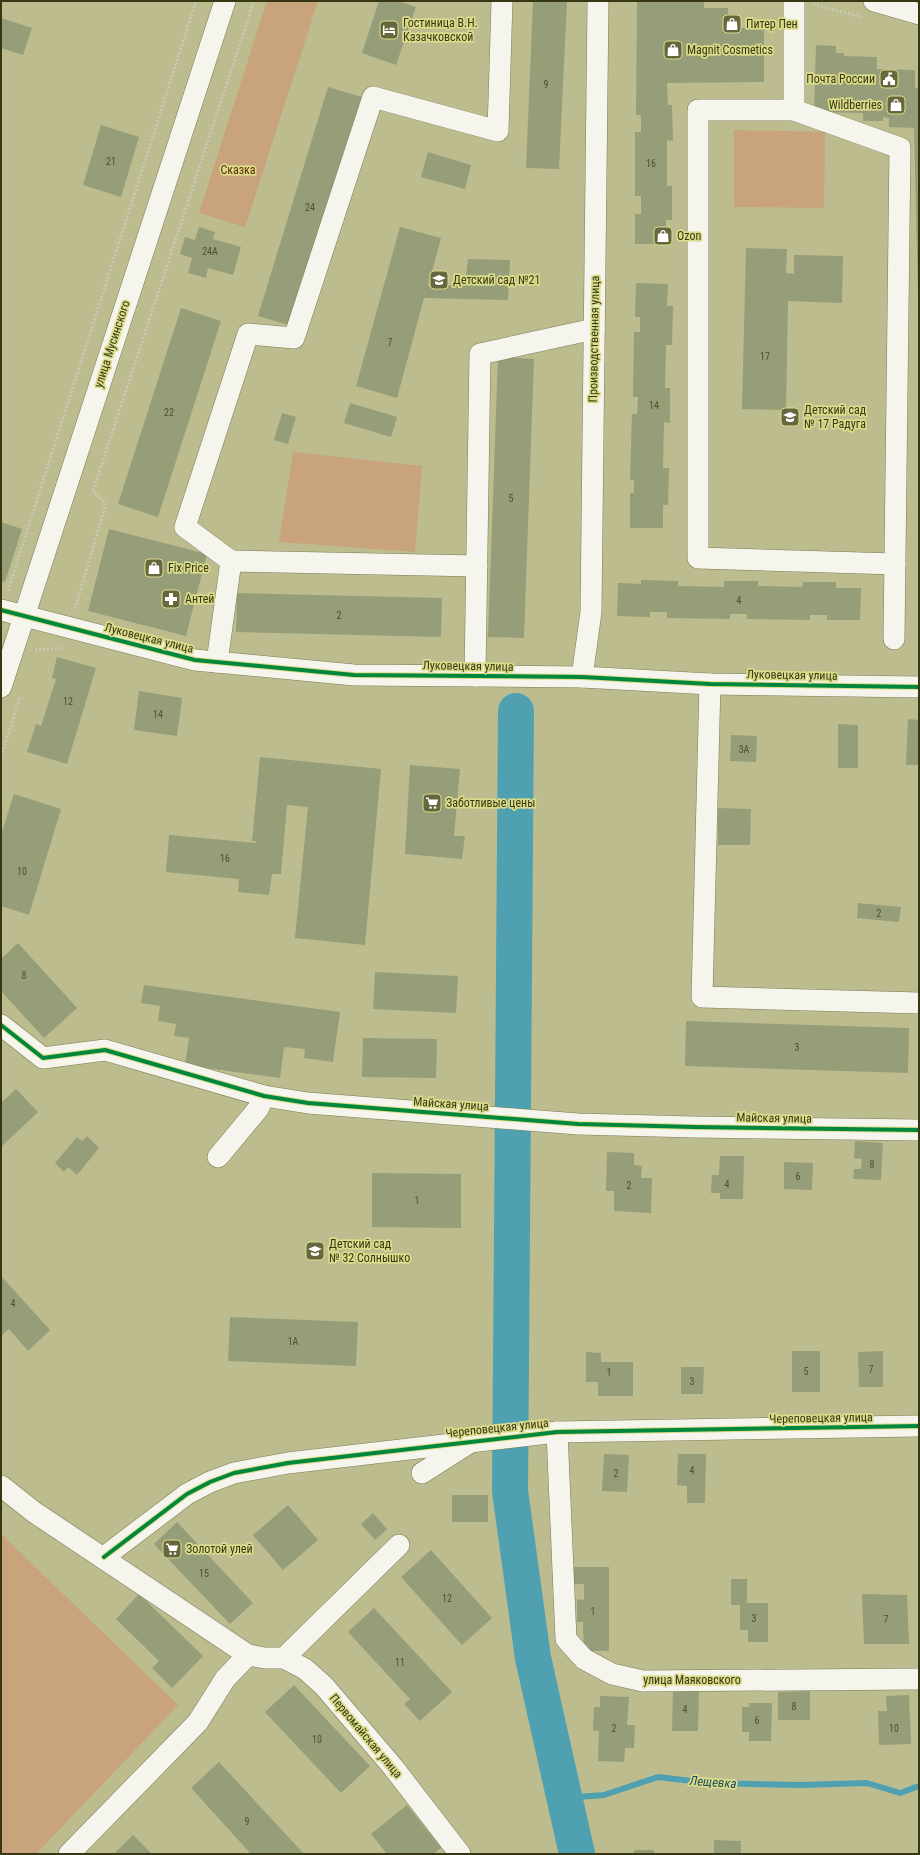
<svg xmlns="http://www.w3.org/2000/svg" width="920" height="1855" font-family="'Roboto Condensed',sans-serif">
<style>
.green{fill:#c8a37b}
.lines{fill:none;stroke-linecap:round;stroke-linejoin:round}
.stream{stroke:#4fa1b1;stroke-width:6}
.river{stroke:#4fa1b1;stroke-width:36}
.building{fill:#969d79}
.minor-casing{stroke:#7b7b53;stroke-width:22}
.path{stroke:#c9caba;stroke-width:2.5;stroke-dasharray:2 2;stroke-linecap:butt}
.minor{stroke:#f5f5ee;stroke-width:21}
.cycleway-casing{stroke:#dbdc89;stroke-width:6}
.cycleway{stroke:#00873e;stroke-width:4}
.labels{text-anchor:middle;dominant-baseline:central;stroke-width:3.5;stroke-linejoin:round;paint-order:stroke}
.number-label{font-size:10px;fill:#4f502d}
.poi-label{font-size:12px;fill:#373714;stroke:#dbdc89;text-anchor:start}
.park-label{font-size:12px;fill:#5f2b08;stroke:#dbdc89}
.street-label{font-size:12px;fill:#373714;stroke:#dbdc89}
.water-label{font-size:13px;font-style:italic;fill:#204c5f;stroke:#dbdc89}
</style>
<rect width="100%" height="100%" fill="#bcbc8f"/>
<!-- green -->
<g class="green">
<path d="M267,1h51l-73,226 -46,-14z"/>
<path d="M734,130l91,2 -1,76 -90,-1z"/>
<path d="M293,452l129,14 -7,86 -136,-10z"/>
<path d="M1,1534l177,171 -142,149h-35z"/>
</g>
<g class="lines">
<!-- stream -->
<path class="stream" d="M564,1798l40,-3 54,-18 51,6 92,2 66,-2 33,10 19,-7"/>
<!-- river -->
<path class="river" d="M516,711l-6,780 23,167 44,196"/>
</g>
<!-- building -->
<g class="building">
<path d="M379,1h20l17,6 -20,58 -34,-12z"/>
<path d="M533,1h34l-8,168 -33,-1z"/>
<path d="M637,1h67v7h24v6h8v14h28v54l-97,1 1,22h4l1,36 -6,-1v46h5v34h-6v24h-31v-30h6v-18h-6v-64h6v-17h-5z"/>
<path d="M1,18l31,10 -9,27 -22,-7z"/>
<path d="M816,45l20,1v7h8v3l33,1v12l38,1v18h4v205h-1l-4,-165 -25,-1v-9l-6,-1v4h-20v-8l-49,-1z"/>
<path d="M328,87l34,10 -70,229 -34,-10z"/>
<path d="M101,125l38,12 -18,60 -38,-12z"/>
<path d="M428,152l43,13 -6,24 -44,-12z"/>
<path d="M199,227l16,5 -2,7 28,8 -8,28 -25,-7 -2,10 -18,-5 4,-15 -12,-4 5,-17 10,3z"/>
<path d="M400,227l41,11 -13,48 37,-1 3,-26 42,1 -2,40 -84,-2 -27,100 -41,-12z"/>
<path d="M746,248l41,1 -1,24 8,1v-19l49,1 -1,47 -54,-2 -2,109 -44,-1z"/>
<path d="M636,283l32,1 -1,22h6l-1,39h-6l-1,43h5v35l-6,-1 -1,46h6l-1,37h-5v23h-33v-35h4v-13h-4l2,-66h5l1,-17h-5l1,-65h6v-15h-5z"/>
<path d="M181,308l40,13 -63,196 -40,-13z"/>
<path d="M498,357l36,2 -10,279 -36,-1z"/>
<path d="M350,403l47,14 -6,20 -47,-14z"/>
<path d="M282,413l14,4 -8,27 -14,-4z"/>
<path d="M1,522l21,7 -17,53 -4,-1z"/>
<path d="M109,529l98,25 -21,82 -98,-25z"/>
<path d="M641,580l37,1v5l46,1v-6h34v5l44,1 1,-5h33v6h25l-1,32h-33v-5h-17v5l-63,-1v-5h-17v5l-63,-1v-6h-17v5l-33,-1 1,-33 23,1z"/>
<path d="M237,593l205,5 -1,39 -205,-5z"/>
<path d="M57,657l39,11 -29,96 -40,-12 9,-28 5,2 15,-47 -4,-1z"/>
<path d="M139,691l43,7 -5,38 -43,-6z"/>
<path d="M908,719l11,1v45h-13z"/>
<path d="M838,724l20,1v43h-20z"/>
<path d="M731,735l26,1 -1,26 -26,-1z"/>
<path d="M260,757l121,12 -16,176 -70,-7 13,-131 -21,-2 -6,69h-9l-3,21 -31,-3 1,-13 -73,-7 3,-37 87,8v-2h-4z"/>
<path d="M410,765l50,4 -6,67h11l-3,23 -57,-5z"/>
<path d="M14,794l47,15 -32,106 -28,-9v-71z"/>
<path d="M718,808l33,1 -1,36h-32z"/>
<path d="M858,903l43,4 -2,15 -42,-4z"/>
<path d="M18,943l59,65 -33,30 -43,-47v-32z"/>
<path d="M375,972l83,4 -2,37 -83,-4z"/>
<path d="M144,985l196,27 -7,50 -29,-4 1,-9 -21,-2 -4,31 -95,-13 4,-27 -15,-2 2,-12 -18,-3 2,-15 -19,-3z"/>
<path d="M686,1021l223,7 -1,45 -223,-7z"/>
<path d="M363,1038l74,1 -1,39 -74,-1z"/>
<path d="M16,1089l22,23 -37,35v-44z"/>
<path d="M87,1136l12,12 -22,27 -9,-8 -4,5 -9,-9 22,-26 5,4z"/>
<path d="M855,1141l28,2 -2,37 -28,-1 1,-10h7l1,-10 -8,-1z"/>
<path d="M607,1152l27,1v12l8,1 -1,12h11l-1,35 -37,-2v-20h-8z"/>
<path d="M720,1156h24l-1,43h-23v-6h-9l1,-18h7z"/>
<path d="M784,1162l29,1 -1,27 -28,-1z"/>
<path d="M372,1173l89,1v54l-89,-1z"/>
<path d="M1,1276l49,54 -22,21 -19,-22 -8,7z"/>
<path d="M230,1317l128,5 -2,44 -128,-5z"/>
<rect x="792" y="1351" width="28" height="41"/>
<path d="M883,1351v36h-24l-1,-35z"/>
<path d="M586,1352l15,1v9h32v34h-35v-14h-12z"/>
<path d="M681,1367h23l-1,27h-22z"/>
<path d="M604,1454l25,1 -2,37 -25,-1z"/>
<path d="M678,1454h28l-1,49h-18v-17l-10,-1z"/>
<rect x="452" y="1495" width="36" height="27"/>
<path d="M288,1505l30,35 -35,30 -30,-35z"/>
<path d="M373,1513l14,16 -12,11 -14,-16z"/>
<path d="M177,1522l76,81 -23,21 -76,-80z"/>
<path d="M431,1550l61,68 -30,27 -61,-68z"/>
<path d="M566,1567h43v84h-25l-1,-29h-6v-23l7,1v-16h-18z"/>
<path d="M731,1579h16v24h21v39h-20v-12h-8v-25h-9z"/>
<path d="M139,1594l64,62 -31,32 -20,-20 7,-7 -43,-42z"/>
<path d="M862,1594l45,1 2,49h-45z"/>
<path d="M374,1608l78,84 -32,29 -16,-17 6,-5 -62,-67z"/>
<path d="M294,1685l76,81 -29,27 -76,-81z"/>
<path d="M673,1687l26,1 -1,43h-26z"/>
<path d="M810,1691v29h-32v-28z"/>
<path d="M909,1695l2,49 -32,1 -1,-34h9l-1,-15z"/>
<path d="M600,1696l29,1 -2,28h8l-1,23h-9l-1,14 -26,-1 1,-30 -6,-1 1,-23h6z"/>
<path d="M749,1703h23l-1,38h-22v-9h-7v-25h7z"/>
<path d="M219,1762l85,92h-53l-60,-66z"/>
<path d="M407,1805l34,43 -8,6h-46l-16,-20z"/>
<path d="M133,1835l19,19h-38z"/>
<path d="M714,1840l27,1v13h-27z"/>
<rect x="634" y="1850" width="20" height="4"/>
</g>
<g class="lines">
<defs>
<g id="minor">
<path d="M794,1v109l106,38 -6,491"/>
<path d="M874,1l45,13"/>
<path d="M794,110h-96v448l197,6"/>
<path d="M231,561l-46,-34 63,-193 46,4 79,-241 125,34 4,-130"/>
<path d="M1,610l194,50 159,15 228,2 128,7 209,3"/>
<path d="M217,662l14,-101 246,5"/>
<path d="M475,676l5,-322 114,-25"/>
<path d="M582,677l9,-65 7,-611"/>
<path d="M710,684l-8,313 217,6"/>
<path d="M1,687l224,-686"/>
<path d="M1,1025l42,33 62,-8 159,46 44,7 270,21 116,3 225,3"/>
<path d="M218,1157l40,-48 6,-13"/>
<path d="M557,1432l9,207 18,20 28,15 31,7 276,-2"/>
<path d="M422,1473l47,-30"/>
<path d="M1,1486l33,26 214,143 17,3h19l21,11 19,17 69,81 67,87"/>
<path d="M104,1557l83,-63 23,-12 24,-9 54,-10 269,-31 362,-6"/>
<path d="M284,1658l115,-113"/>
<path d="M69,1854l129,-132 27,-43 23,-24"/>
</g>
</defs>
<!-- minor casing -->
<use href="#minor" class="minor-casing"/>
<!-- path -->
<g class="path">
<path d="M813,4l48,13"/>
<path d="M8,591l188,-590"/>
<path d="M75,609l31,-105 -13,-13 161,-490"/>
<path d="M35,650l26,-2"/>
<path d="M1,757l19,-60"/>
</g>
<!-- minor -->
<use href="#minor" class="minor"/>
<defs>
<g id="cycleway">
<path d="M1,610l194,50 159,15 228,2 128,7 209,3"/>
<path d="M1,1025l42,33 62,-8 159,46 44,7 270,21 116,3 225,3"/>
<path d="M104,1557l83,-63 23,-12 24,-9 54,-10 269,-31 362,-6"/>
</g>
</defs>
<!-- cycleway casing -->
<use href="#cycleway" class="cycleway-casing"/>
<!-- cycleway -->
<use href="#cycleway" class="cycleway"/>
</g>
<!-- icons -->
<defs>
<symbol id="shop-square" viewBox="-11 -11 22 22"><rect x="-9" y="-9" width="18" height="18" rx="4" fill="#66663f" stroke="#dbdc89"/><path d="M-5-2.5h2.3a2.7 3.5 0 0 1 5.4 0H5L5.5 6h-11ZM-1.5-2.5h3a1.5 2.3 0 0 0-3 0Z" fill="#fff"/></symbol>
<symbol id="hotel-square" viewBox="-11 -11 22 22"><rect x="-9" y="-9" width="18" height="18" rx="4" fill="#66663f" stroke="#dbdc89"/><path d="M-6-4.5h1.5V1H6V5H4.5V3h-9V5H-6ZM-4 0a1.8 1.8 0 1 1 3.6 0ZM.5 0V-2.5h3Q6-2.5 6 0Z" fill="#fff"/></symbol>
<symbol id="civic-square" viewBox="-11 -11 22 22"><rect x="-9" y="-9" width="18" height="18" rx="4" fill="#66663f" stroke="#dbdc89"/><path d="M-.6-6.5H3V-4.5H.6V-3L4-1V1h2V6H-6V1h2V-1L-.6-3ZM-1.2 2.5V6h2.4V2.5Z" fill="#fff"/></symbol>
<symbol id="school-square" viewBox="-11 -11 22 22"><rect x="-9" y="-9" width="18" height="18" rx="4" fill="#66663f" stroke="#dbdc89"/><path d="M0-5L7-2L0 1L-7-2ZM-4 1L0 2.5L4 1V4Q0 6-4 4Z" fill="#fff"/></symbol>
<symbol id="pharmacy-square" viewBox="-11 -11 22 22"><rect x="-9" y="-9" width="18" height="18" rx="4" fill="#66663f" stroke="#dbdc89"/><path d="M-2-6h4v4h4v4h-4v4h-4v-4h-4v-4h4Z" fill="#fff"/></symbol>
<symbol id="supermarket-square" viewBox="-11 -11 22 22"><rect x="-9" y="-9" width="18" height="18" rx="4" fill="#66663f" stroke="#dbdc89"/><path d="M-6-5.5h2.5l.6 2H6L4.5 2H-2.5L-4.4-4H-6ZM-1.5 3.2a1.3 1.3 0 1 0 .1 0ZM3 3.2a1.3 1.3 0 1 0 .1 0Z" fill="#fff"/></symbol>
</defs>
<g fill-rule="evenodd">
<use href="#shop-square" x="721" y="13" width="22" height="22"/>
<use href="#hotel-square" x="378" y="19" width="22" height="22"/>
<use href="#shop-square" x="662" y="39" width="22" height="22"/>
<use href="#civic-square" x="878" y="68" width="22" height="22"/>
<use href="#shop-square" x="885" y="94" width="22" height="22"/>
<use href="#shop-square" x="652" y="225" width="22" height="22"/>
<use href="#school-square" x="428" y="269" width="22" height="22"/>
<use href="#school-square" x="779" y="406" width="22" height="22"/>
<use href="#shop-square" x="143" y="557" width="22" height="22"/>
<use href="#pharmacy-square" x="160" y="588" width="22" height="22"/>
<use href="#supermarket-square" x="421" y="792" width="22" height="22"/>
<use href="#school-square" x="304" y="1240" width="22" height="22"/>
<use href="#supermarket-square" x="161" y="1538" width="22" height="22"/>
</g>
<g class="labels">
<!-- number labels -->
<g class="number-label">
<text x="546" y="84">9</text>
<text x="111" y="161">21</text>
<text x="651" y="163">16</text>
<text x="310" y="207">24</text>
<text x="210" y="251">24А</text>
<text x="390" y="342">7</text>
<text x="765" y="356">17</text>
<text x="654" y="405">14</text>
<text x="169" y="412">22</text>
<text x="511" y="498">5</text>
<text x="739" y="600">4</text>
<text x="339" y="615">2</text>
<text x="68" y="701">12</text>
<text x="158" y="714">14</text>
<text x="744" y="749">3А</text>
<text x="225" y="858">16</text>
<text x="22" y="871">10</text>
<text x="879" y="913">2</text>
<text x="24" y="975">8</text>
<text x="797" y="1047">3</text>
<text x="872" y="1164">8</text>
<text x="798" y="1176">6</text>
<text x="727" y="1184">4</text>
<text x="629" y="1185">2</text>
<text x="417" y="1200">1</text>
<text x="13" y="1303">4</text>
<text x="293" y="1341">1А</text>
<text x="871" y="1369">7</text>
<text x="806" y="1371">5</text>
<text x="609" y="1372">1</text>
<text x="692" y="1381">3</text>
<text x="692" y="1470">4</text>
<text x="616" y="1473">2</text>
<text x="204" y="1573">15</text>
<text x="447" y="1598">12</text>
<text x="593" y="1611">1</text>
<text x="754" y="1618">3</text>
<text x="886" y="1619">7</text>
<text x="400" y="1662">11</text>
<text x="794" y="1706">8</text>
<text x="685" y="1709">4</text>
<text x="757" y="1720">6</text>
<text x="614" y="1728">2</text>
<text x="894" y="1728">10</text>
<text x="317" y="1739">10</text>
<text x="247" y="1821">9</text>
</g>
<!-- poi labels -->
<g class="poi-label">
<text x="403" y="23">Гостиница В.Н.<tspan x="403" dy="14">Казачковской</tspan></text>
<text x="746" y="24">Питер Пен</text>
<text x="687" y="50">Magnit Cosmetics</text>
<text x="875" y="79" text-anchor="end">Почта России</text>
<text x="882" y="105" text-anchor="end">Wildberries</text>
<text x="677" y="236">Ozon</text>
<text x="453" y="280">Детский сад №21</text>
<text x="804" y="410">Детский сад<tspan x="804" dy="14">№ 17 Радуга</tspan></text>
<text x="168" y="568">Fix Price</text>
<text x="185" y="599">Антей</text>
<text x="446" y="803">Заботливые цены</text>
<text x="329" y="1244">Детский сад<tspan x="329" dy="14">№ 32 Солнышко</tspan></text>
<text x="186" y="1549">Золотой улей</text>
</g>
<!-- park labels -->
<g class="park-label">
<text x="238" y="170">Сказка</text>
</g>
<!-- street labels -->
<g class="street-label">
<text transform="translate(594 339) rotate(-89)">Производственная улица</text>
<text transform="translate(112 344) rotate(-72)">улица Мусинского</text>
<text transform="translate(149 638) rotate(14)">Луковецкая улица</text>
<text transform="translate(468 666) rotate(1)">Луковецкая улица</text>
<text transform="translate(792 675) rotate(1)">Луковецкая улица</text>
<text transform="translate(451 1104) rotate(4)">Майская улица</text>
<text transform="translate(774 1118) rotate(1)">Майская улица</text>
<text transform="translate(821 1418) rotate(-1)">Череповецкая улица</text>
<text transform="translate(497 1428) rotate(-6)">Череповецкая улица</text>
<text x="692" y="1680">улица Маяковского</text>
<text transform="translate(366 1736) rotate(50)">Первомайская улица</text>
</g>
<!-- water labels -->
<g class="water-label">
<text transform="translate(713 1782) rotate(4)">Лещевка</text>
</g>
</g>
<!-- border -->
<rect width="920" height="1855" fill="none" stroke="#373714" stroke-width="4"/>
</svg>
